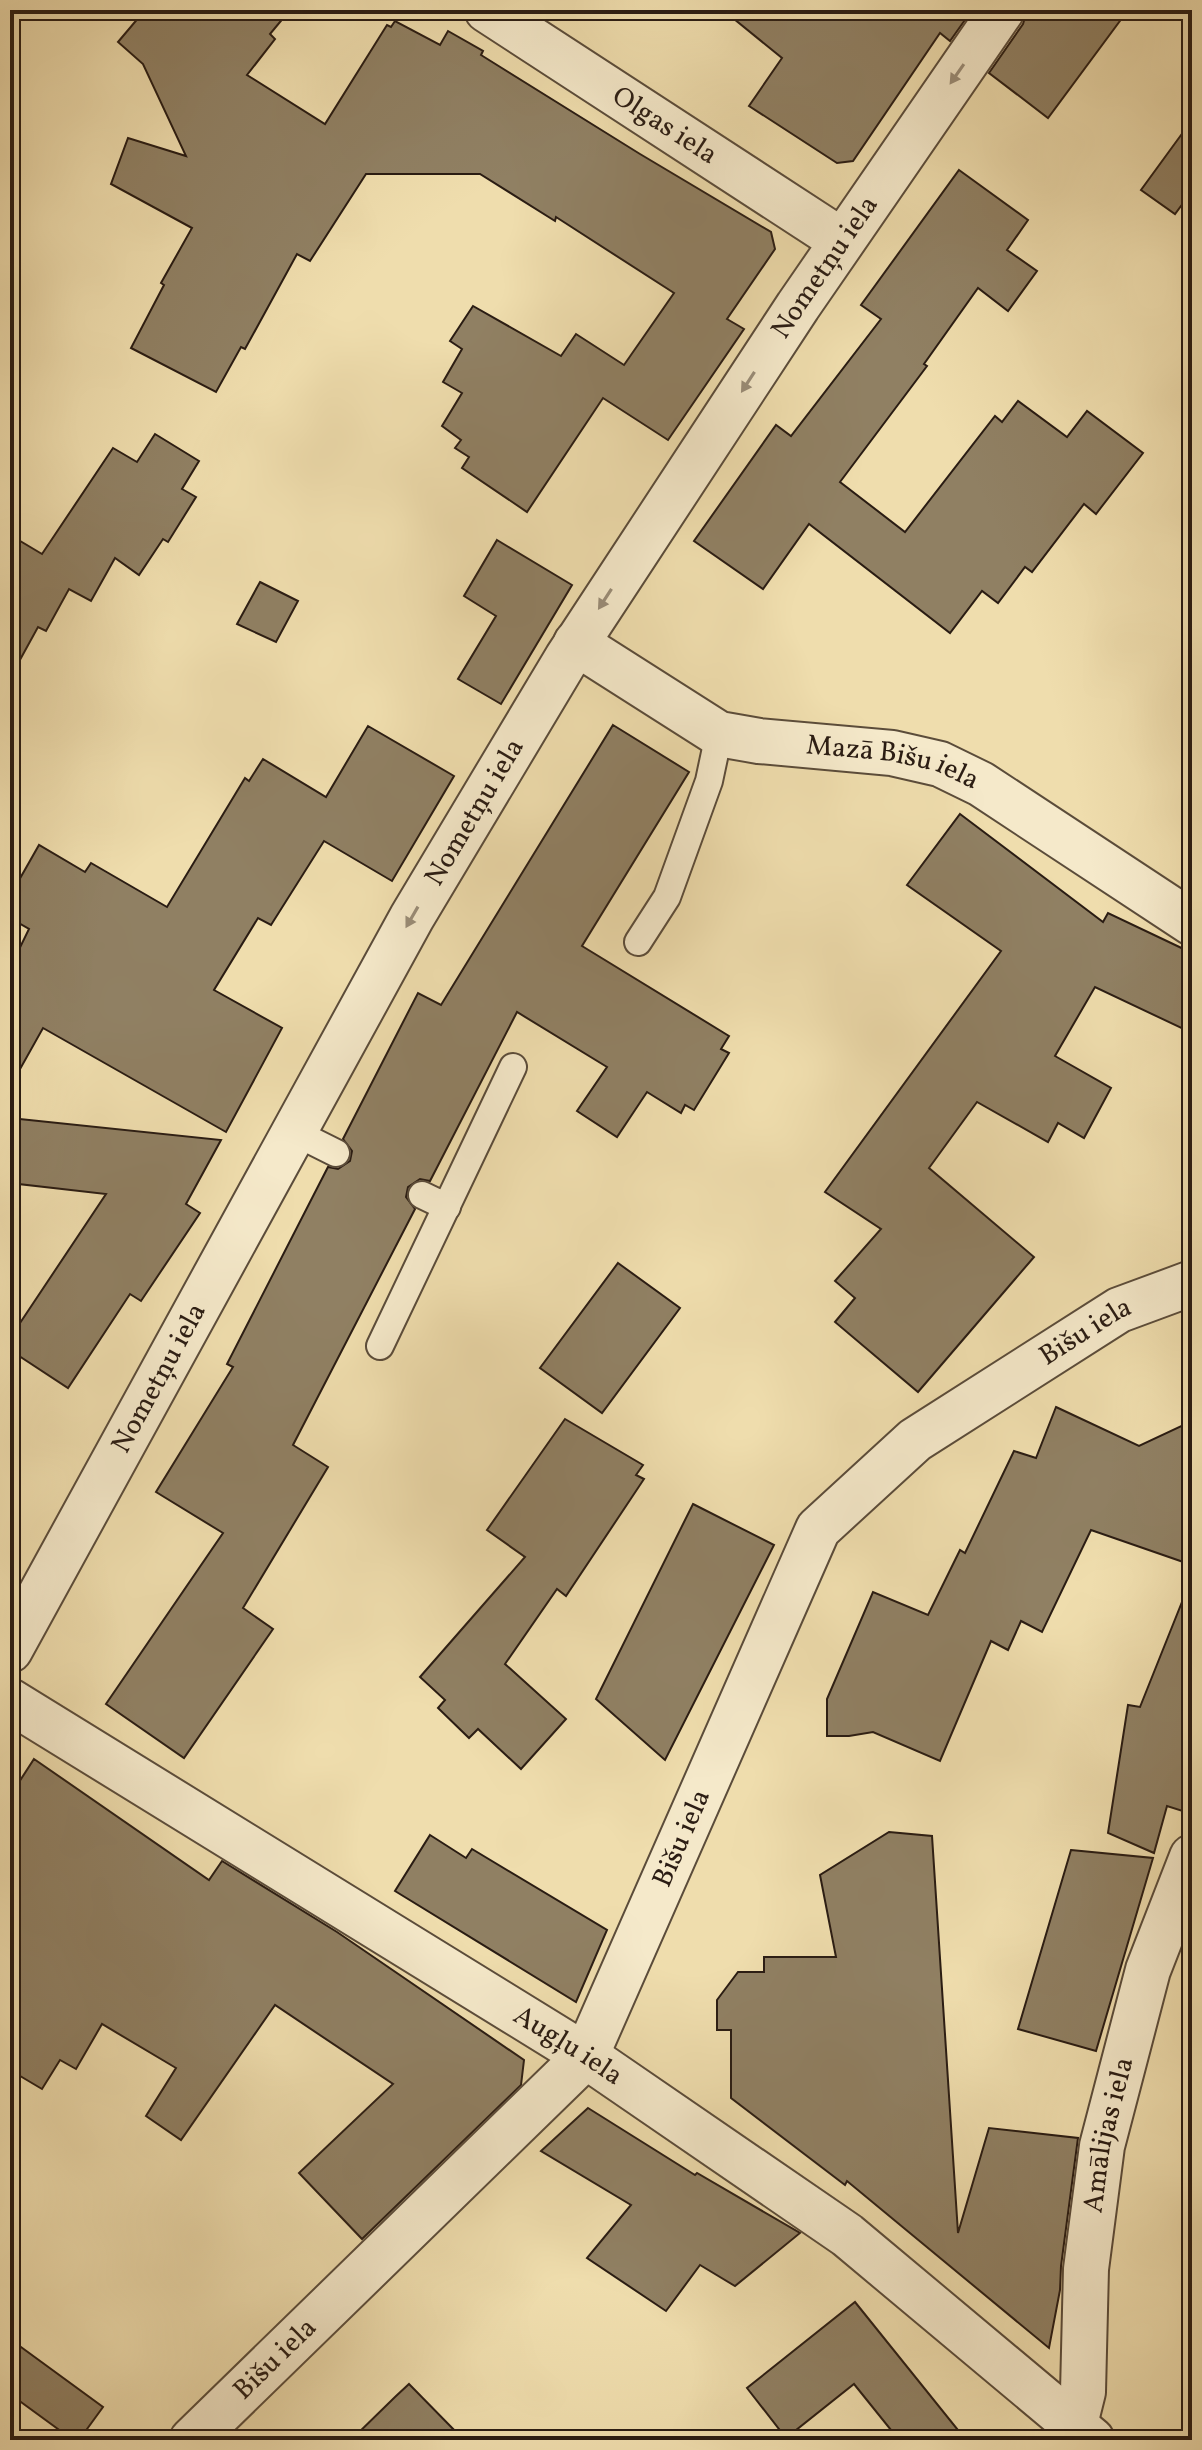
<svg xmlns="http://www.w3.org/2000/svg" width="1202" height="2450" font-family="Vollkorn,serif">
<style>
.building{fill:#908063;stroke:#2a1c13;stroke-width:2}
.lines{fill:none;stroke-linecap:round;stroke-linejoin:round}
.lane-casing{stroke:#5b4c3a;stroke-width:30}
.street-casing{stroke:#5b4c3a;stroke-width:48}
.lane{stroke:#f5e9ca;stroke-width:26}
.street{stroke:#f5e9ca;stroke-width:44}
.oneway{fill:#9a8d78}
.labels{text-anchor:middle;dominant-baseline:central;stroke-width:7;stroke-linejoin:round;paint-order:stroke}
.street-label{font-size:28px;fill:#2a1c13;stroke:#f5e9ca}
</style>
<rect width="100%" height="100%" fill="#efddad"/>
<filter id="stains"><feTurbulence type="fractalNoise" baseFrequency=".0025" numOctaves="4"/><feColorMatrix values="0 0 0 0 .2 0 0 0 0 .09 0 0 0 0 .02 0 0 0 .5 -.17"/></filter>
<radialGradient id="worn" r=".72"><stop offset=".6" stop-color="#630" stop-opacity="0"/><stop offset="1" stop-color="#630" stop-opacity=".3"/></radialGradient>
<!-- building -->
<g class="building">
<path d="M145,10h145l-20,24 5,5 -28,36 78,49 62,-99 4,2 4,-6 45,24 8,-14 35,20 -2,4 159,99 131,78 4,17 -48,70 17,10 -76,111 -65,-42 -76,114 -65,-44 7,-11 -14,-9 6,-8 -19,-14 20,-33 -19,-11 19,-33 -12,-8 23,-35 88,50 15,-22 48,31 50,-72 -118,-76 -1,4 -75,-47h-114l-56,87 -13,-7 -52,95 -4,-2 -25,45 -85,-44 33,-63 -3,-2 31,-55 -81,-44 17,-46 58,18 -43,-92 -25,-22z"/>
<path d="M723,10h249l-22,31 -10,-8 -87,128 -16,2 -88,-57 33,-48z"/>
<path d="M1027,10h101l-80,108 -59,-45 34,-49z"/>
<path d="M1192,120v71l-17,23 -34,-24z"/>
<path d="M959,170l69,50 -21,30 30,21 -29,40 -30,-23 -54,76 3,2 -87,116 65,50 90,-116 7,6 16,-21 49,36 20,-26 56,42 -47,61 -12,-10 -52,68 -7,-5 -27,36 -16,-12 -32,42 -141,-109 -46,65 -69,-48 82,-116 15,11 90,-117 -20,-14z"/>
<path d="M155,434l44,27 -17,28 14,8 -28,45 -5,-3 -24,36 -24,-17 -24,43 -22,-12 -23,42 -8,-4 -28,51v-143l32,19 71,-106 24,14z"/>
<path d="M497,540l75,45 -71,119 -43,-25 38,-63 -32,-20z"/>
<path d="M260,582l38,19 -22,41 -39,-18z"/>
<path d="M613,725l76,47 -107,174 147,90 -8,13 8,4 -35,57 -9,-5 -4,8 -34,-21 -30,45 -40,-26 30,-44 -90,-55 -87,169 -10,-2 -12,8 -2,10 9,12 -122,236 35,22 -85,141 30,21 -89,129 -78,-54 117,-171 -67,-41 77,-125 -6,-3 101,-197 10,2 12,-8 2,-10 -9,-12 75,-146 23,12z"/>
<path d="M368,726l86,50 -62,105 -68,-40 -53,84 -13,-7 -44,72 68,38 -56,104 -183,-104 -33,59v-119l19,-39 -19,-11v-22l29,-51 46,27 6,-9 76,44 78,-129 4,3 14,-22 63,38z"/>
<path d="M960,814l143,108 5,-9 84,40v80l-97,-46 -40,69 56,32 -27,50 -26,-15 -10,19 -71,-40 -48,66 105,89 -116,135 -83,-70 20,-24 -20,-17 46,-52 -56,-37 176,-241 -94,-66z"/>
<path d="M10,1118l211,22 -35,64 14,9 -59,88 -11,-7 -62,94 -58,-38v-12l96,-144 -96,-11z"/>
<path d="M618,1263l62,45 -78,105 -62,-45z"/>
<path d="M1056,1407l83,39 53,-25v144l-101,-35 -49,102 -21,-11 -13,29 -17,-9 -51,120 -67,-29 -24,4h-22v-37l46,-107 55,23 32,-65 5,3 49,-102 22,7z"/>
<path d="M565,1419l78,46 -7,10 8,4 -78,117 -9,-7 -52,75 61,55 -45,50 -43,-40 -9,9 -31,-30 7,-8 -25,-23 105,-120 -38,-27z"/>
<path d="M693,1504l81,41 -109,215 -69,-61z"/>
<path d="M1190,1582h2v232l-25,-8 -13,47 -46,-20 20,-128 12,2z"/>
<path d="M34,1759l175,121 13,-19 115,71 187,128 -3,25 -159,154 -63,-66 94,-89 -118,-79 -94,135 -35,-24 30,-48 -74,-44 -26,45 -16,-9 -18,29 -32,-19v-274z"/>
<path d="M889,1832l43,4 26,397 31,-105 89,10 -17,128 -1,24 -11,58 -202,-167 -2,4 -114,-87v-68h-14v-30l21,-28h26v-15h72l-16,-82z"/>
<path d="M430,1835l36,23 6,-9 135,81 -31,72 -181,-111z"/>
<path d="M1071,1850l82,8 -57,193 -78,-22z"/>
<path d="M588,2108l107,67 2,-2 103,60 -65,53 -35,-21 -34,46 -79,-53 44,-53 -90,-54z"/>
<path d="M855,2302l111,138h-67l-45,-56 -68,54 -39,-50z"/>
<path d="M10,2339l93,68 -24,33h-6l-63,-46z"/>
<path d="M409,2384l55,56h-113l44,-43z"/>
</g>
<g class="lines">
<defs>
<g id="lane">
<path d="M638,942l29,-45 42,-116 10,-47"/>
<path d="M294,1132l42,21"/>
<path d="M422,1195l25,12"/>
<path d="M380,1346l133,-279"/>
</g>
<g id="street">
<path id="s1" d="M487,10l355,231"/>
<path id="s2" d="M576,643l143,91 40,7 133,12 48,11 41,20 211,139"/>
<path id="s3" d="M10,1650l402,-733 155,-259 231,-352 204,-296"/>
<path id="s4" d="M10,1701l576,355 261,179 245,205"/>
<path id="s5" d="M1075,2424l8,-32 3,-123 16,-123 46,-176 44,-113"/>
<path id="s6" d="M192,2440l394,-384 232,-527 97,-89 204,-130 73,-27"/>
</g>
</defs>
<!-- lane casing -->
<use href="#lane" class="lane-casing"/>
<!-- street casing -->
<use href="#street" class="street-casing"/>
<!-- lane -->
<use href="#lane" class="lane"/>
<!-- street -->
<use href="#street" class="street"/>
</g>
<!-- one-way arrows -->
<defs><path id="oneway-solid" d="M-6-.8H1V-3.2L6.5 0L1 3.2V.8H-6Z" transform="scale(2)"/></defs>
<g class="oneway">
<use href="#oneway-solid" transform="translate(957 74) rotate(125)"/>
<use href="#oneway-solid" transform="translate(748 382) rotate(123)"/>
<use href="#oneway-solid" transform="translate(605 599) rotate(123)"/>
<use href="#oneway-solid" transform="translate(412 917) rotate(120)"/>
</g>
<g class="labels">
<!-- street labels -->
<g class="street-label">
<text stroke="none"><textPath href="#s1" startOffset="212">Olgas iela</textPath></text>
<text stroke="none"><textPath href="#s3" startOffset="1606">Nometņu iela</textPath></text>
<text stroke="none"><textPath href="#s2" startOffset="346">Mazā Bišu iela</textPath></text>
<text stroke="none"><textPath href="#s3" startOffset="958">Nometņu iela</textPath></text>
<text stroke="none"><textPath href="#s6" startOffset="1460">Bišu iela</textPath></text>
<text stroke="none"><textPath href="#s3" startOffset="310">Nometņu iela</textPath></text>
<text stroke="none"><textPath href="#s6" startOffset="788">Bišu iela</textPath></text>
<text stroke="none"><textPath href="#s4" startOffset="656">Augļu iela</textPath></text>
<text stroke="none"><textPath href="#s5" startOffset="292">Amālijas iela</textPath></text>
<text stroke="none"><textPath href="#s6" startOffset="116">Bišu iela</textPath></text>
</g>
</g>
<!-- margin -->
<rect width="1202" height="2450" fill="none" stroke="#efddad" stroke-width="40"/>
<rect x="12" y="12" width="1178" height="2426" fill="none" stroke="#2a1c13" stroke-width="4"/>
<rect x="20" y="20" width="1162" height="2410" fill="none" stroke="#2a1c13" stroke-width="2"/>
<rect width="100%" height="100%" filter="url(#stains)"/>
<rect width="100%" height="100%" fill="url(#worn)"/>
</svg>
